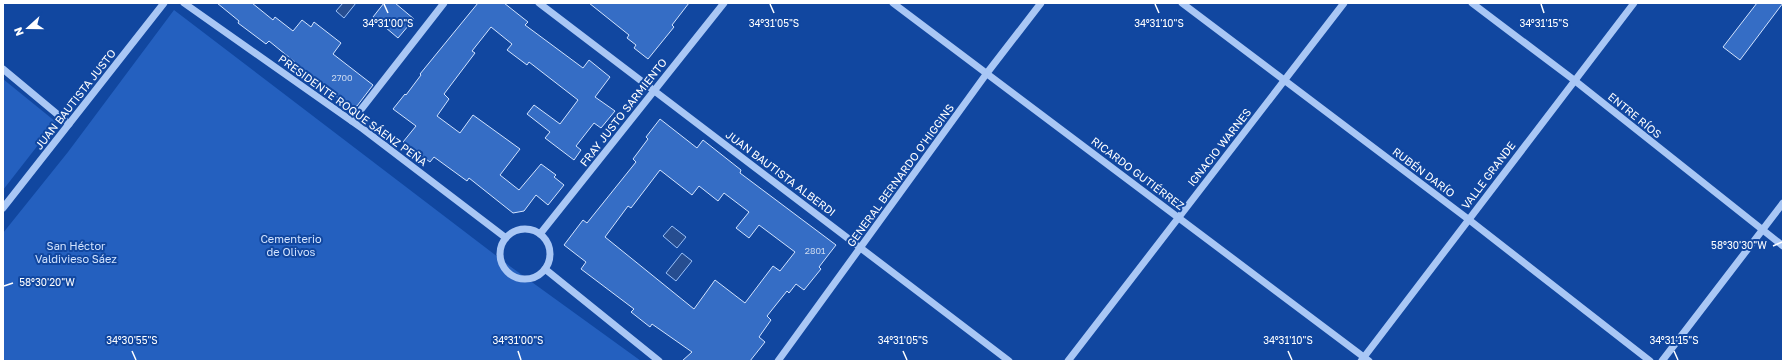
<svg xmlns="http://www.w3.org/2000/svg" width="1786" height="364" font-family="'Golos Text',sans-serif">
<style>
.green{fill:#2460bf}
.water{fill:#264d90;stroke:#9bc1f8}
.building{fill:#356dc5;stroke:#d2e3fe;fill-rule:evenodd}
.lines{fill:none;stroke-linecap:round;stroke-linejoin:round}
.minor{stroke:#a9c7f5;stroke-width:7}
.ticks{fill:none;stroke:#fff;stroke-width:1.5}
.labels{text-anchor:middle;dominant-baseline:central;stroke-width:4;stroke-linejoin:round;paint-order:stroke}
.number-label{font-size:9px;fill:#ccdaf0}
.street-label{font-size:11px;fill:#fff;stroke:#1147a0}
.park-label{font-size:11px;fill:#d2e3fe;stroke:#1147a0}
.ticks-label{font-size:10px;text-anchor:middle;fill:#fff;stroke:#1147a0;stroke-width:4;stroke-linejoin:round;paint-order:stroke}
</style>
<rect width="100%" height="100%" fill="#1147a0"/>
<!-- green -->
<g class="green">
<path d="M174,10l337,257 130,94h-638v-128l65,-81z"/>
<path d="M3,79l53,43 -53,68z"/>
</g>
<!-- water -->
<g class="water">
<path d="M343,3h13l-12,15 -8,-7z"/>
<path d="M672,226l14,11 -9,11 -14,-12z"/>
<path d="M682,253l10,8 -16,20 -10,-8z"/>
</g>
<!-- building -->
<g class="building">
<path d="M217,3h35l21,17 2,-3 18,14 9,-11 9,7 3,-5 27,21 -8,11 40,31 -16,21 -6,2 -37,-29 -2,3 -19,-15 3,-4 -27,-22 -3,3 -28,-21 1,-2z"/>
<path d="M384,3h11l19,16 -16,19 -25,-21z"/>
<path d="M478,3h26l24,19 -3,3 58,43 6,-8 21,17 -15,20 20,14 -14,17 -7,-5 -18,23 5,4 -7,10 -29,-22 5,-6 -23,-18 7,-9 26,19 18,-24 -49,-38 -2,3 -20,-15 5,-6 -21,-17 -19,24 3,2 -31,41 5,5 -12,17 23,17 13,-18 47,34 -20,26 19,15 22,-26 15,11 -2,2 10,8 -16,20 -12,-10 -12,16 -11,2 -44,-35 -2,3 -33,-24 -4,5 -27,-20 13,-16 -23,-17 12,-15 1,1 15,-20 -1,-1z"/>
<path d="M589,3h100l-17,22 2,2 -26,32 -14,-11 2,-3 -9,-7 2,-3z"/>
<path d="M1757,3h26l-43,57 -17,-13z"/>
<path d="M660,119l37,29 6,-8 38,30 -1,3 96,72 -17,22 2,2 -17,21 -8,-6 -7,9 -2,-2 -20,25 4,4 -12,17 6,5 -15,19h-68l10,-9 -40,-28 -2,3 -19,-15 3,-3 -53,-40 5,-7 -22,-17 19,-25 4,3 49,-61 -3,-3 15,-20 -2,-2zM660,170l32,25 7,-9 19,15 6,-8 25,19 -13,16 13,10 10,-13 36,27 -15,19 -7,-5 -28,37 -30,-23 -21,29 -89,-72 23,-31 3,2z"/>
</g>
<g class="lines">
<!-- minor -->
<g class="minor">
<path d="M184,3l179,126 143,109"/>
<path d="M539,3l470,358"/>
<path d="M893,3l476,358"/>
<path d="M1182,3l286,216 182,142"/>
<path d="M1472,3l102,77 209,166"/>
<path d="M3,69l66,55"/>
<path d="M352,121l92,-118"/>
<path d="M3,208l161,-205"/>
<circle cx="525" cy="254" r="25"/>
<path d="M540,234l184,-231"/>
<path d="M545,269l114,92"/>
<path d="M778,361l209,-288 54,-70"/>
<path d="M1068,361l276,-358"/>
<path d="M1361,361l273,-358"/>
<path d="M1662,361l121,-158"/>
</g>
</g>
<!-- ticks -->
<path class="ticks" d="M384,4l4,9M770,4l4,9M1155,4l4,9M1541,4l3,9M1773,246l9,-4M4,286l9,-3M132,351l4,9M518,351l3,9M903,351l4,9M1288,351l4,9M1674,351l4,9"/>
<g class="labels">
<!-- number labels -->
<g class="number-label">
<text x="342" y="77">2700</text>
<text x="815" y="250">2801</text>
</g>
<!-- street labels -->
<g class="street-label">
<text transform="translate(75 99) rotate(-52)">JUAN BAUTISTA JUSTO</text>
<text transform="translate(353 110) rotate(36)">PRESIDENTE ROQUE SÁENZ PEÑA</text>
<text transform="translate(623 112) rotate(-52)">FRAY JUSTO SARMIENTO</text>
<text transform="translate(1635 115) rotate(39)">ENTRE RÍOS</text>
<text transform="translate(1219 147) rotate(-52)">IGNACIO WARNES</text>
<text transform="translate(1424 172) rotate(37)">RUBÉN DARÍO</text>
<text transform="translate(781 173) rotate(37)">JUAN BAUTISTA ALBERDI</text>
<text transform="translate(1138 173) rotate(37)">RICARDO GUTIÉRREZ</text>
<text transform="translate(900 175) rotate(-54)">GENERAL BERNARDO O'HIGGINS</text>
<text transform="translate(1488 175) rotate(-53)">VALLE GRANDE</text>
</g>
<!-- park labels -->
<g class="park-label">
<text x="291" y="238">Cementerio<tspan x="291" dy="13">de Olivos</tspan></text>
<text x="76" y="245">San Héctor<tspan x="76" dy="13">Valdivieso Sáez</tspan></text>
</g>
</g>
<g class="ticks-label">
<text x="774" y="27">34°31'05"S</text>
<text x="1544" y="27">34°31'15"S</text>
<text x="388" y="27">34°31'00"S</text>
<text x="1159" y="27">34°31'10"S</text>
<text x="1739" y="249">58°30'30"W</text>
<text x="47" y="286">58°30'20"W</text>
<text x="132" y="344">34°30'55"S</text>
<text x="518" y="344">34°31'00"S</text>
<text x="903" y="344">34°31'05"S</text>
<text x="1288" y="344">34°31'10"S</text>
<text x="1674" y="344">34°31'15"S</text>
</g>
<!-- border -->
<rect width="1786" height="364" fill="none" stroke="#ffffff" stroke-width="8"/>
<!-- north arrow -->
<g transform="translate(28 28) rotate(249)" stroke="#1147a0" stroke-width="3" paint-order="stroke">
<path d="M0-3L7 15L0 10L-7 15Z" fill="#ffffff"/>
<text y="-6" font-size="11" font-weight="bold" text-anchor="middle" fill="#ffffff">N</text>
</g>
</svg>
